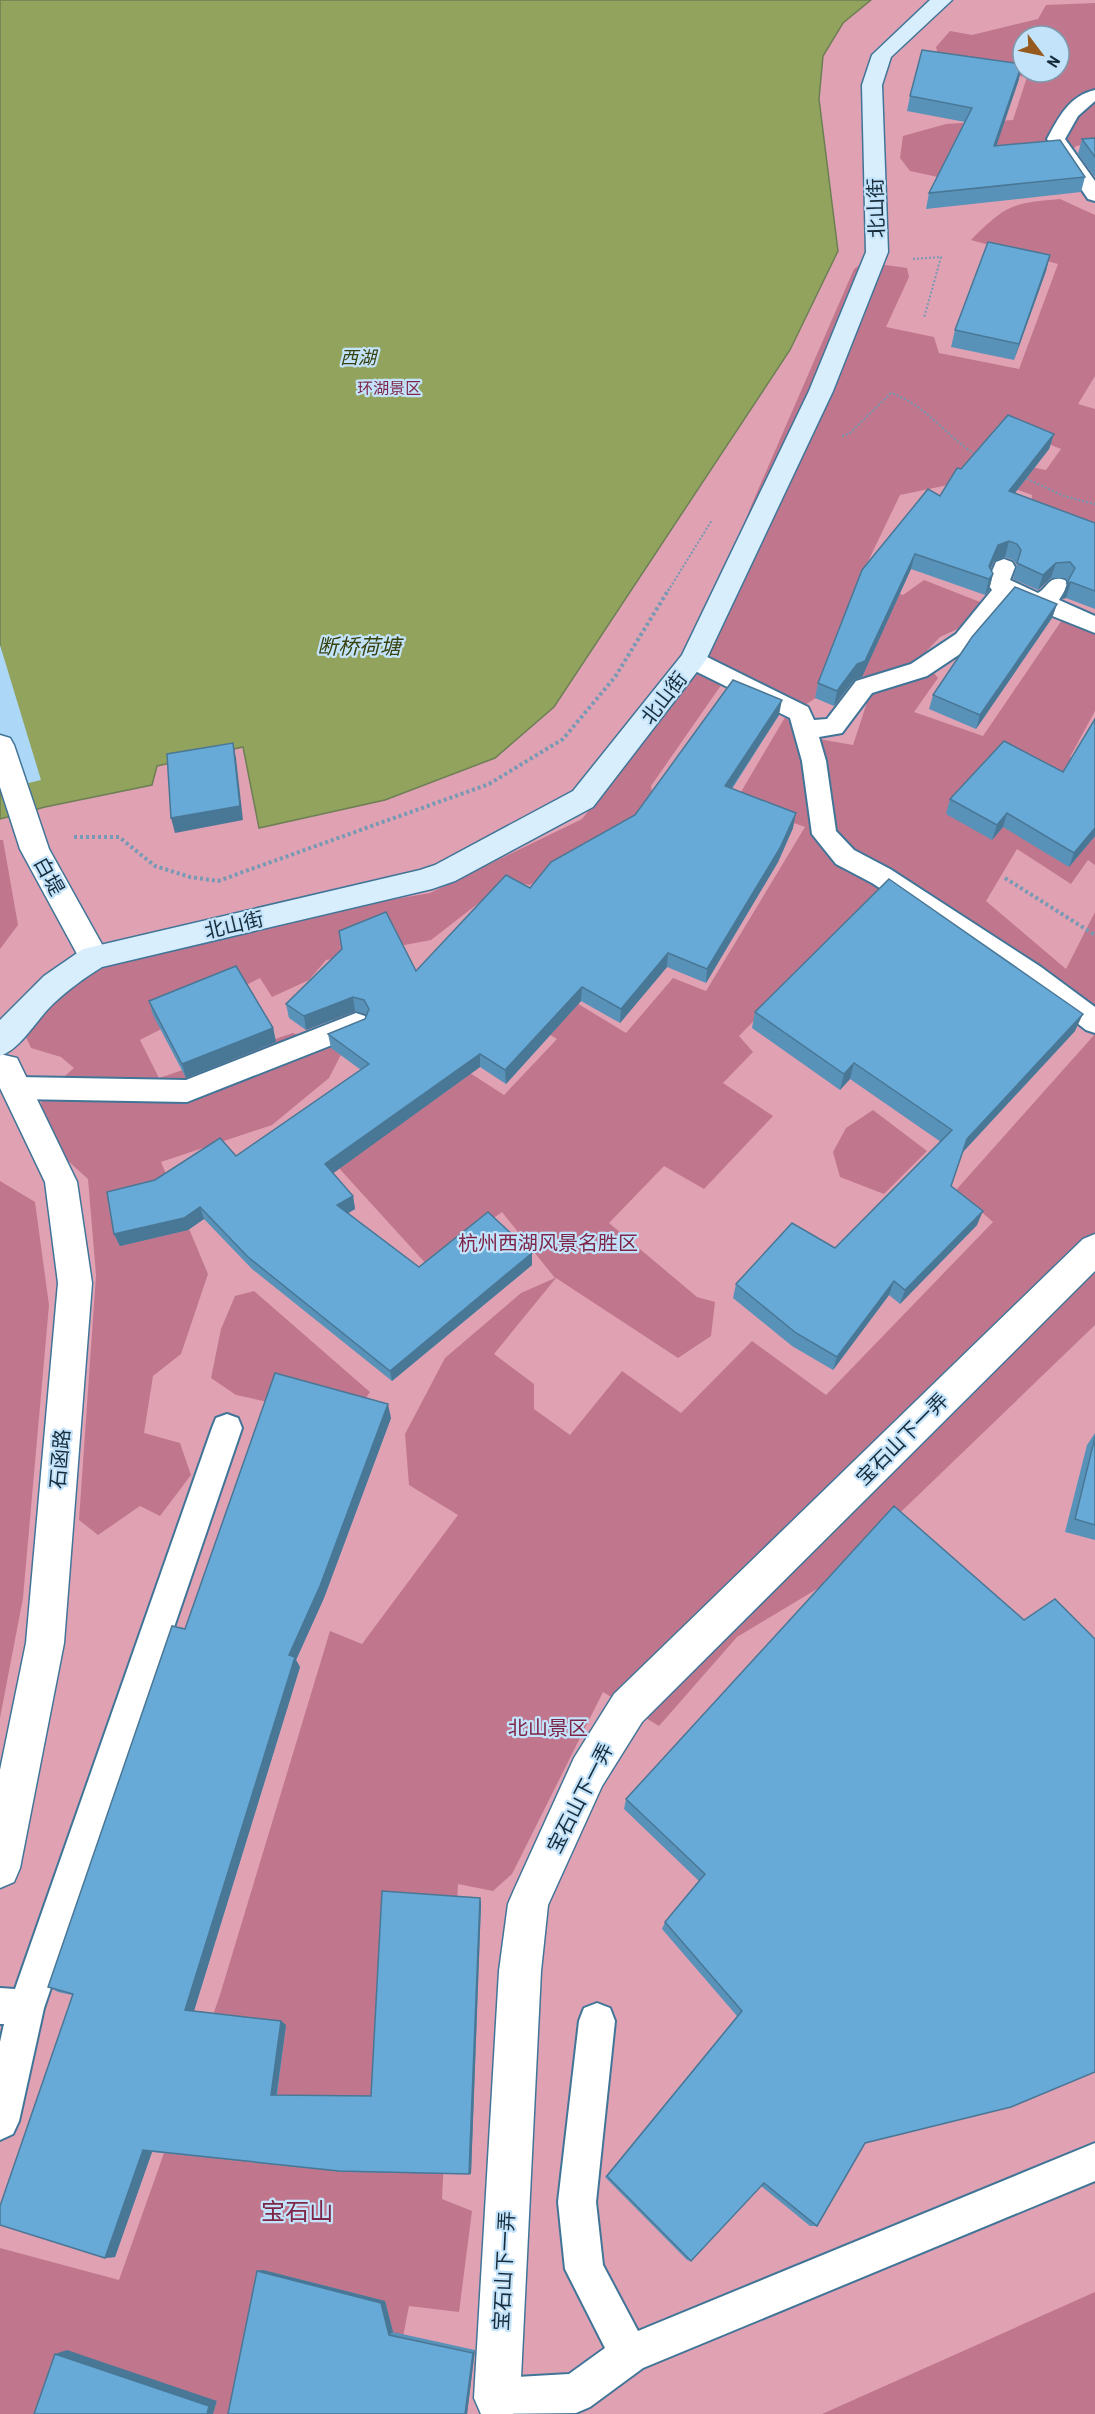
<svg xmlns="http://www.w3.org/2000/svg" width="1095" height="2414" font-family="'Roboto Condensed','Noto Sans SC',sans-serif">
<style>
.green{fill:#e0a1b3;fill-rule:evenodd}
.forest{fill:#c0778d;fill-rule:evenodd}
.water{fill:#92a35e;stroke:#6d7f54;stroke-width:1.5}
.pier{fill:#acd7f7}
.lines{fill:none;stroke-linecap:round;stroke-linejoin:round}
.lane-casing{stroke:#417598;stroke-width:4}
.street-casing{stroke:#417598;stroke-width:3}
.secondary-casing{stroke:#417598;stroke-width:3}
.path-far1{stroke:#779ab4;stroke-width:2;stroke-dasharray:2 2;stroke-linecap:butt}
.path{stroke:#779ab4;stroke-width:4;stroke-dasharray:3 3;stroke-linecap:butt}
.lane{fill:#fff;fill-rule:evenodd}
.street{fill:#fff;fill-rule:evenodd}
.secondary{fill:#d9eefd;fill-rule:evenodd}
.wall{fill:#5992b9}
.shaded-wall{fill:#497796}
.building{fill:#68aad7;stroke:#497796;stroke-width:1.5}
.labels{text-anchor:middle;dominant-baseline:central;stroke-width:4.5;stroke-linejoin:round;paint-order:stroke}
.far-park-label{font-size:16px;fill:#7e2648;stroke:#c3e3fb}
.far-water-label{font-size:18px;font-style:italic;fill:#37410d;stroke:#c3e3fb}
.street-label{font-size:20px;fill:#162c3b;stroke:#c3e3fb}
.park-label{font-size:20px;fill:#7e2648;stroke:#c3e3fb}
.water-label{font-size:21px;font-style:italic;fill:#37410d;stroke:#c3e3fb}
.near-park-label{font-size:24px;fill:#7e2648;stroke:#c3e3fb}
</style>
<rect width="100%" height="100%" fill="#acd7f7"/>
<!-- green -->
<path class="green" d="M0,0h1095v2414h-1095zM1023,36h36v36h-36z"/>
<!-- forest -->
<g class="forest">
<path d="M1095,3v140l-19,3 -18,21 -120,10 -28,-6 -10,-13 3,-22 43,-12 67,-4 14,-43 -86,-11 -5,-19 14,-16 22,4 66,-16 8,-14zM1023,36h36v36h-36z"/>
<path d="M1060,199l35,16v161l-17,28 17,5v132l-64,-18 1,-28 -25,-9 19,-20 20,4 15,-21 -62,-25 -46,60 -53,11 -40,83 43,17 21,-15 56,22 -7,20 -33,15 -19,20 17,21 -24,34 69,24 79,-116 33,14v77l-25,46 25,11v97l-7,-5 -17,24 -54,-35 -31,52 80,68 29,-57v117l-212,-140 -144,147 14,16 -30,31 50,33 -69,73 -40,-23 -55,57 88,74 18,5 -4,34 -33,22 -122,-80 -62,76 40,30v25l36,26 52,-64 59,42 71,-72 74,54 167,-173 -37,-32 139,-156v291l-268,258 -90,54 -78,89 -56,-34 -91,182 -19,17 -35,-7 -16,315 30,12 -13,101 -50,-6 -21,108h-175l4,-13 -173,13h-44v-166l119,32 100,-282 111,-367 32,13 96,-129 -49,-30 -4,-51 40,-76 76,-65 34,-15 -53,-66 -74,54 -111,-122 150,-73 37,24 53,-56 -68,-41 50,-18 87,53 47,-55 33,13 99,-164 -70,-25 59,-100 -70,-21 -73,105 3,19 -124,80 -23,-4 -76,59 -105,20 -17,20 -37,17 -12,-19 -120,62 19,38 134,-45 16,7 36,-30 43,4 -41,29 -18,35 -57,47 -111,37 47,112 -27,80 -28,22 -9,57 36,10 11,32 -31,41 -20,-10 -42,29 -19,-15 17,-245 -8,-96c-28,-26 -51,-41 -46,-83l32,-28 -13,-11 -30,-9c-3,-8 -12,-22 -12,-31 0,-30 34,-49 56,-63l355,-61 152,-74 94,-118 75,-195 103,-237 10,-7 43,6 2,9 -23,50 48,10 5,16 80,16 39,-105 -87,-24c35,-35 41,-37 89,-41zM876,675l-23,70 -40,-7 -8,-33 40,-26z"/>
<path d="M0,840h3l15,85 -18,24z"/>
<path d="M873,1110l54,41 -43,43 -44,-17 -7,-25 13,-24z"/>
<path d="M0,1181l35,21 14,103 -26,293 -23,120z"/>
<path d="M254,1291l116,101 -19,28 -115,-25 -25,-17 10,-49 14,-33z"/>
<path d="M1095,2292v122h-273z"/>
</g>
<!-- water -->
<path class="water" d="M0,0h871l-28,23 -20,33 -4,43 19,152 -48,99 -236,357 -59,51 -110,42 -126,28 -16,-81 -86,19 -5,19 -107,22 -45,12z"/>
<!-- pier -->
<path class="pier" d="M0,645l41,135 -41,10z"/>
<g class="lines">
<defs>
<g id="lane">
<path d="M1095,90v11l-17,15 -13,23 30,42v20l-7,-2 -41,-60c12,-22 22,-43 48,-49z"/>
<path d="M1004,559l8,3 3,5 -5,13 28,13c11,-6 10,-18 27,-13l3,5 -9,15 36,16v17l-85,-34 -38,47 -45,30 -55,17 -30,40 -23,4 7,24 10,70 18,19 36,19 151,98 54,40v26l-9,-3 -63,-49 -151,-98 -36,-19 -24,-30 -10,-73 -12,-43 -105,-52 -4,-6 4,-6 8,-2 8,2 107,53 6,13 13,-1 29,-38 55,-17 45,-30 36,-44 -5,-7 9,-21z"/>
<path d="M356,1013l9,3 4,8 -4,8 -178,70 -170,-3 -10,-3 -4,-8 4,-8 10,-3 169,3z"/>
<path d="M227,1414l11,4 4,10 -198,580 -25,113 -6,13 -13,6v-98l4,-18h-4v-36l15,1 197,-561 4,-10z"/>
<path d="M597,2003l13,5 5,13 -19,181 7,63 35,66 457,-188v38l-452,187 -53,39 -14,6 -88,1 -5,-2 -6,-14 6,-14 14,-6 72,-4 36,-26 -40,-79 -7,-67 21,-181 5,-13z"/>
</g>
<g id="street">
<path d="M0,735l10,3 4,7 35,104 60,108 -4,8 -11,4 -11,-4 -63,-116 -20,-62z"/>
<path d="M0,1054l17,4 60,124 15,101 -28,360 -44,225 -6,14 -14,6v-118l26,-127 32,-360 -13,-101 -45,-94z"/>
<path d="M1095,1234v37l-453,451 -40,64 -54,119 -7,66 -21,427 -7,16h-32l-7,-16 25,-427 9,-67 6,-14 60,-132 40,-64 469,-455z"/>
</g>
<path id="secondary" d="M930,0h22l-61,57 -9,28 6,167 -55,139 -127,269 -113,147 -138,74 -23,8 -330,78c-18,11 -34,23 -49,37 -17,16 -32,45 -53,52v-36l44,-44 39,-27 337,-79 15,-5 138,-74 109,-136 127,-264 57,-139 -4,-167 10,-30z"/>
</defs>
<!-- lane casing -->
<use href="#lane" class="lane-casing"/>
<!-- street casing -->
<use href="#street" class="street-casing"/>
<!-- secondary casing -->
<use href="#secondary" class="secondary-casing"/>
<!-- path-far1 -->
<g class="path-far1">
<path d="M913,259l28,-2 -17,61"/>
<path d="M842,436l7,-2 42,-41c36,12 55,44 87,63"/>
<path d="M1023,477l41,19 31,8"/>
<path d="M668,591l44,-71"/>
</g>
<!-- path -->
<g class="path">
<path d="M74,837h45l36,29 35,11 28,4 271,-97 74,-45 52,-62 54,-88"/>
<path d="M1005,878l90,57"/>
</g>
<!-- lane -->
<use href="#lane" class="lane"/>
<!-- street -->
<use href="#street" class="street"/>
<!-- secondary -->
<use href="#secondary" class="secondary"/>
</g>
<!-- wall -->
<g class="wall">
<path d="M1019,79l-23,67 89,31 -4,15 -155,17 3,-16 36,-71 -58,-11 3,-15z"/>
<path d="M1095,138v39l-17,-23 4,-15z"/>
<path d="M1050,255l-4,16 -32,89 -63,-13 4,-17z"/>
<path d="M1054,434l-5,15 -34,44 80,30v86l-29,-11 -4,1 6,-18 -3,-3h-14l-13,12 -25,-11 4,-14 -4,-5 -8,-3 -11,4 -3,8 2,5 -4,16 -4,5 -74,-26 -49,108 -8,3 -20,26 -19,-8 3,-15 122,-187 21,-27z"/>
<path d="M1057,604l-5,14 -76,111 -47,-20 4,-14z"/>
<path d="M779,715l-47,74 61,39 -15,34 -72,121 -39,-16 -47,56 -39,-22 -75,83 -26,-17 -147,106 20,23 2,13 -7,4 71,54 113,-14v12l-140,116 -140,-112 -48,-50 -16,11 -68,16 -6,-12 41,-54 81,-24 125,-86 -30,-22 -3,-14 37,-15 2,-4 -1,-1 -11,-3 -49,19 -17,-12 -3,-14 56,-55 -3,-18 77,40 114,-83z"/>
<path d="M1095,719v117l-26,31 -66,-40 -11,13 -46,-26 4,-15 113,-27z"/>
<path d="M149,1001l124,27 3,14 -90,36 -33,-63z"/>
<path d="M755,1012l320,19 -113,122 -11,33 26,39 -77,79 -11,-9 -56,75 -41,-24 -59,-48 3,-14 99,-36 106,-106 -91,-63 -10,11 -88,-62z"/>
<path d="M391,1418l-67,180 -28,62 4,7 -106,344 87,10 5,4 -9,70 94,1 109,-198 1,6 -10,270 -127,-2 -192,-20 -37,105 -10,1 -33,-263 -14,-3 -10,-5 137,-358z"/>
<path d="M1095,1433v107l-30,-8 22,-87z"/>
<path d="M894,1506l-29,637 -48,83h-7l-49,-40 -70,75 -4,-1 -82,-83 132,-161 -75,-87 3,-7 34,-41 -75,-72 2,-10z"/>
<path d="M263,2270l122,31 8,31 82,18 -8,64h-239l29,-143z"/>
</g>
<!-- shaded-wall -->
<g class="shaded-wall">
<path d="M1022,64l-3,15 -28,83 3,-16z"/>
<path d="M1050,255l-4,16 -32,89 5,-16z"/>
<path d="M1054,434l-5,15 -45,58 5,-16z"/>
<path d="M1009,541l-4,16 -11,4 -8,17 3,-12 9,-21z"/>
<path d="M915,554l-4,15 -49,108 -8,3 -20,26 3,-15 20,-27z"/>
<path d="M1056,563l-5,15 -13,12 5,-15z"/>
<path d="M993,574l-4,16 -4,5 4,-16z"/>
<path d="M1071,582l-5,16 -4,1 5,-16z"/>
<path d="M1057,604l-5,14 -76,111 4,-14z"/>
<path d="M782,700l-3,15 -56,86 2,-15z"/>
<path d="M233,743l3,15 7,62 -68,13 -4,-15z"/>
<path d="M796,813l-3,15 -15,34 -72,121 1,-14z"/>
<path d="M1007,813l-4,14 -11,13 5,-15z"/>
<path d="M1095,828v8l-26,31 5,-14z"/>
<path d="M668,953l-1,14 -47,56 1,-14z"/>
<path d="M582,987l-1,14 -75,83 -1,-14z"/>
<path d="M353,997l2,14 -49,19 -2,-14z"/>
<path d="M1083,1014l-8,17 -114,123 6,-15z"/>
<path d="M273,1028l3,14 -90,36 -4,-14z"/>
<path d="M480,1054v13l-152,110 -3,-13z"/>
<path d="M854,1063l-4,16 -10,11 4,-16z"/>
<path d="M353,1196l2,13 -15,9 -3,-13z"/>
<path d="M200,1207l4,12 -16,11 -68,16 -6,-12z"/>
<path d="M983,1211l-6,14 -77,79 5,-14z"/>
<path d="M532,1253v12l-140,116 -2,-10z"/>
<path d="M894,1281l-5,14 -56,75 4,-13z"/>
<path d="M388,1404l3,14 -67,180 -28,62 4,7 -107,347 -8,-4 104,-355z"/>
<path d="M480,1898l1,6 -10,270h-2z"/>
<path d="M281,2021l5,4 -10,72 -5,-2z"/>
<path d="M143,2150l9,2 -37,105 -10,1z"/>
<path d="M263,2270l122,31 8,31 -4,3 -132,-64z"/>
<path d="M67,2350l150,51 -4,13h-6l-152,-60z"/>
<path d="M475,2350l-8,64h-2l8,-61z"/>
</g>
<!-- building -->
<g class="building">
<path d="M922,50l100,14 -28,82 66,-6 25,37 -156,16 43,-85 -62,-12z"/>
<path d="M1095,138v19l-13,-18z"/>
<path d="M988,242l62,13 -31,89 -64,-14z"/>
<path d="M1008,415l46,19 -45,57 86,32v68l-24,-9 -4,1 8,-15 -5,-6 -14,1 -13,12 -26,-12 4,-13 -4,-6 -8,-3 -11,4 -9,21 4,8 -4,5 -74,-25 -50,107 -8,3 -20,27 -19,-8 44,-113 66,-81 12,7 17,-28 4,1z"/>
<path d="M1015,587l42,17 -77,111 -47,-20 39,-58z"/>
<path d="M733,680l49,20 -57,86 71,27 -16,35 -73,121 -39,-16 -47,56 -39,-22 -77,83 -25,-16 -155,110 28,32 -16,9 82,62 69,-55 44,41 -142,118 -142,-114 -48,-50 -16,11 -70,16 -7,-42 48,-12 65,-42 16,18 133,-92 -41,-30 37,-15 4,-10 -5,-9 -11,-3 -49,19 -18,-12 56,-55 -3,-18 47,-19 30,59 90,-96 24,13 21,-26 84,-47z"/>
<path d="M1095,719v109l-21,25 -67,-40 -10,12 -47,-26 54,-58 59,31z"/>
<path d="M233,743l7,63 -69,12 -4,-64z"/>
<path d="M889,879l194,135 -116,125 -16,47 32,25 -78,79 -11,-9 -57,76 -41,-24 -60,-49 56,-61 43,25 117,-118 -98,-67 -10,11 -89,-62z"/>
<path d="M236,966l37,62 -91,36 -33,-63z"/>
<path d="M275,1373l113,31 -68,182 -31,69 6,2 -110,353 96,11 -10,74 100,1 11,-205 98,7 -11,276 -130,-3 -196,-21 -38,108 -105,-33v-19l73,-212 -25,-7 124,-361 13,3z"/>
<path d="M1095,1437v88l-20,-6z"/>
<path d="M894,1506l130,114 31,-21 40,40v433l-84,35 -146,36 -48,83 -53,-43 -73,78 -84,-85 135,-165 -77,-89 40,-48 -79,-75z"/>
<path d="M257,2271l124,32 8,32 84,18 -8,61h-237z"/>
<path d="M55,2354l154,52 -2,8h-173z"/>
</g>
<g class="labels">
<!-- far-park labels -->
<g class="far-park-label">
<text x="389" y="388">环湖景区</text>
</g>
<!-- far-water labels -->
<g class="far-water-label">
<text x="358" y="357">西湖</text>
</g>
<!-- street labels -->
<g class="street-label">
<text transform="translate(876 208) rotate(-92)">北山街</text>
<text transform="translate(664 698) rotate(-52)">北山街</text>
<text transform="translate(49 876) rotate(61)">白堤</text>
<text transform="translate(234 925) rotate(-13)">北山街</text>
<text transform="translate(902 1439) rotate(-45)">宝石山下一弄</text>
<text transform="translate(60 1459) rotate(-85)">石函路</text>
<text transform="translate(580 1798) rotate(-63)">宝石山下一弄</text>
<text transform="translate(504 2271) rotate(-87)">宝石山下一弄</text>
</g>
<!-- park labels -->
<g class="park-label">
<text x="548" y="1243">杭州西湖风景名胜区</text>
<text x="548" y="1728">北山景区</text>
</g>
<!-- water labels -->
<g class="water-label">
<text x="359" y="647">断桥荷塘</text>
</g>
<!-- near-park labels -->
<g class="near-park-label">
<text x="297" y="2212">宝石山</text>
</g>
</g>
<!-- north arrow -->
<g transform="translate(1041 54) rotate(122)"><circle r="28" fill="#c3e3fb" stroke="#7e9aae" stroke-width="1.5"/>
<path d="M0-4.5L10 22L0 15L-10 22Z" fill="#975a1e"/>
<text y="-9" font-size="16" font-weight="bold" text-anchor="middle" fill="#162c3b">N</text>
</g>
</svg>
